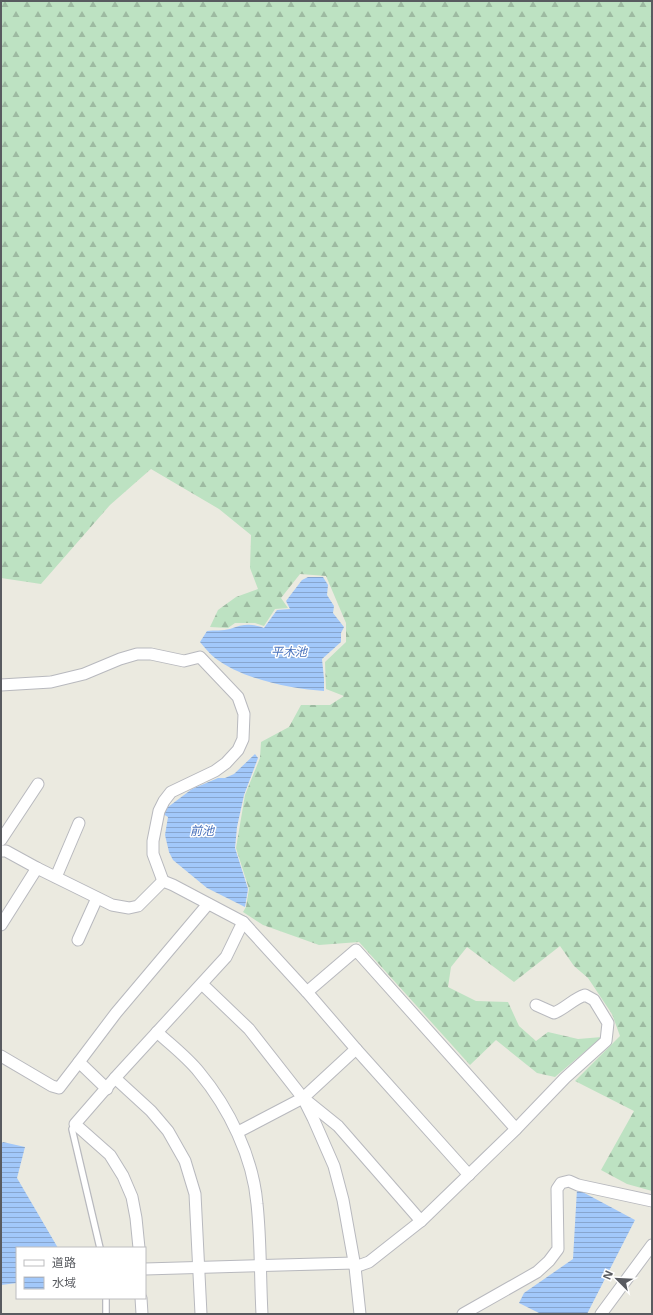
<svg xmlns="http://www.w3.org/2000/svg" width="653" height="1315" font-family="'Open Sans','Noto Sans JP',sans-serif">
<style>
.forest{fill:url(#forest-firs)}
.water{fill:url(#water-rules)}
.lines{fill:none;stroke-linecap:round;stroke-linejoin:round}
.lane-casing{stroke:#b8b9be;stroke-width:8}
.street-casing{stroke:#b8b9be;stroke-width:13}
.lane{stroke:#fff;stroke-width:5.5}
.street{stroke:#fff;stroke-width:11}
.labels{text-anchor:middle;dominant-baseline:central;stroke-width:3;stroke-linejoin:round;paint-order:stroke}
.water-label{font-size:12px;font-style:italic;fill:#4770bb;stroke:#fff}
</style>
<defs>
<pattern id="forest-firs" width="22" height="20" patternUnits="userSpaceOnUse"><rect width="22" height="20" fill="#bde2c2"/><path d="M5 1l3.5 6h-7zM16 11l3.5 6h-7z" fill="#9dbaa1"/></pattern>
<pattern id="water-rules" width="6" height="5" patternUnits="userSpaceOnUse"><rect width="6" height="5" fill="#a2c8fa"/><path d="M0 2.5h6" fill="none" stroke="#87a5ce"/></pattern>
</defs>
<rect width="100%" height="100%" fill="#ebeae0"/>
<!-- forest -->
<path class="forest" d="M1,1h651v1190l-25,-7 -26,-14 33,-59 -59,-30 45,-45 -8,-22 -24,-36 -14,-12 -14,-20 -46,36 -47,-35 -16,20 -3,20 28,14 32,1 11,24 17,15 12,-9 30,7 24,-2 -47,40 -18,-4 -41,-33 -26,25 -111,-123 -40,3 -56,-20 -20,-13 3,-5 3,-18 -13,-41 9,-53 15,-37 1,-16 28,-15 12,-22h29l14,-9 -18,-7 -1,-27 21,-20v-19l-20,-47 -26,-2 -19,24 7,10 -13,1 -11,17 -9,-3h-20l-7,5 -18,-1 8,-17 18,-13 22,-8 -8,-21 1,-33 -32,-26 -68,-40 -41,36 -69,79 -40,-6z"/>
<!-- water -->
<g class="water">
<path d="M308,577h15l5,8 -1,10 7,11 -1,7 11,14 -3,6v9l-19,17 2,20v12c-33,-2 -82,-12 -109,-33 -5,-4 -10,-10 -15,-16l7,-11c7,-1 16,0 23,-2 13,-5 21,-6 34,-1l13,-18 13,-1 -4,-8 16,-21z"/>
<path d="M255,754l3,4 -14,37 -7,32 -2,21 13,41 -3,18 -38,-19 -34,-28 -4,-8 -4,-17 3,-18 -5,-3 5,-7 24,-18 26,-11h7l9,-4z"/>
<path d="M3,1142l22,5 -8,31 41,70h-41v35l-16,2v-141z"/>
<path d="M577,1189l58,31 -48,94h-46l-22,-11 5,-10 49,-34z"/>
</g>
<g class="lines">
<defs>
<g id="lane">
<path d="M75,1124l-3,5 28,119"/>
<path d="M106,1298v16"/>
</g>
<g id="street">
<path d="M1,685l50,-3 33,-8 36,-15 17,-5h14l33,7 16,-4 38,40 6,17 -1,25 -5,11 -12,13 -11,8 -44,21 -7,9 -5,10 -6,30v13l10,27"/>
<path d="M1,840l37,-56"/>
<path d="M1,851h5l31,17 75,37 17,3 9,-2 25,-25 10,4 70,37 64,70 49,57 113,126"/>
<path d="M56,877l23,-54"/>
<path d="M1,925l36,-57"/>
<path d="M78,940l19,-42"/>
<path d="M202,984l47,45 54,69 10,20 21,48 9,34 12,67 5,47"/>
<path d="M307,992l49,-42 160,179"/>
<path d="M157,1032c14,13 30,25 42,40 30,36 54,85 58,132 4,37 3,74 5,110"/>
<path d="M1,1056l51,30 7,2 20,-26 28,27"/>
<path d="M79,1062l37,-49 92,-109"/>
<path d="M115,1078l36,33 17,20 17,30 10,33 6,120"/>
<path d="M307,1101l31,25 83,95"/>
<path d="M238,1132l65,-34 53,-49"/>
<path d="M139,1248l-3,-30 -4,-21 -9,-21 -13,-21 -35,-31 40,-46 111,-121 17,-35"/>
<path d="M355,1267l14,-5 52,-41 95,-92 49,-51 41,-37 2,-18 -14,-23 -9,-5c-12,4 -19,13 -31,18l-18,-8"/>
<path d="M145,1269l209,-6"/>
<path d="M141,1298l1,16"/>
<path d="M463,1314l74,-42 12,-11 9,-12 -1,-60 4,-6 8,-2 9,4 74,16"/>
<path d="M601,1314l51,-69"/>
</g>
</defs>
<!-- lane casing -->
<use href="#lane" class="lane-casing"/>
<!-- street casing -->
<use href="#street" class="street-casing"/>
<!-- lane -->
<use href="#lane" class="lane"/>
<!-- street -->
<use href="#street" class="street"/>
</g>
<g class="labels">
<!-- water labels -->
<g class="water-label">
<text x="289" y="651">平木池</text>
<text x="202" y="830">前池</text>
</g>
</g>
<!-- border -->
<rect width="653" height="1315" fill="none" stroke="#595b60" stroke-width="4"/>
<!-- legend -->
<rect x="16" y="1247" width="130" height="52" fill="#ffffff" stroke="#bdbdbf"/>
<rect x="24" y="1260" width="20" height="6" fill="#ffffff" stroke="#bdbdbf"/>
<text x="52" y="1267" font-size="12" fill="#595b60">道路</text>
<rect x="24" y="1277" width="20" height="12" fill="url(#water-rules)" stroke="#bdbdbf"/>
<text x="52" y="1287" font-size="12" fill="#595b60">水域</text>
<!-- north arrow -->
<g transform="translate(617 1279) rotate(294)" stroke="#ffffff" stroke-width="3" paint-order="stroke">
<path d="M0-3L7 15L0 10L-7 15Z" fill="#595b60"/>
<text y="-6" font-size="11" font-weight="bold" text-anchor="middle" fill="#595b60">N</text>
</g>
</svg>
